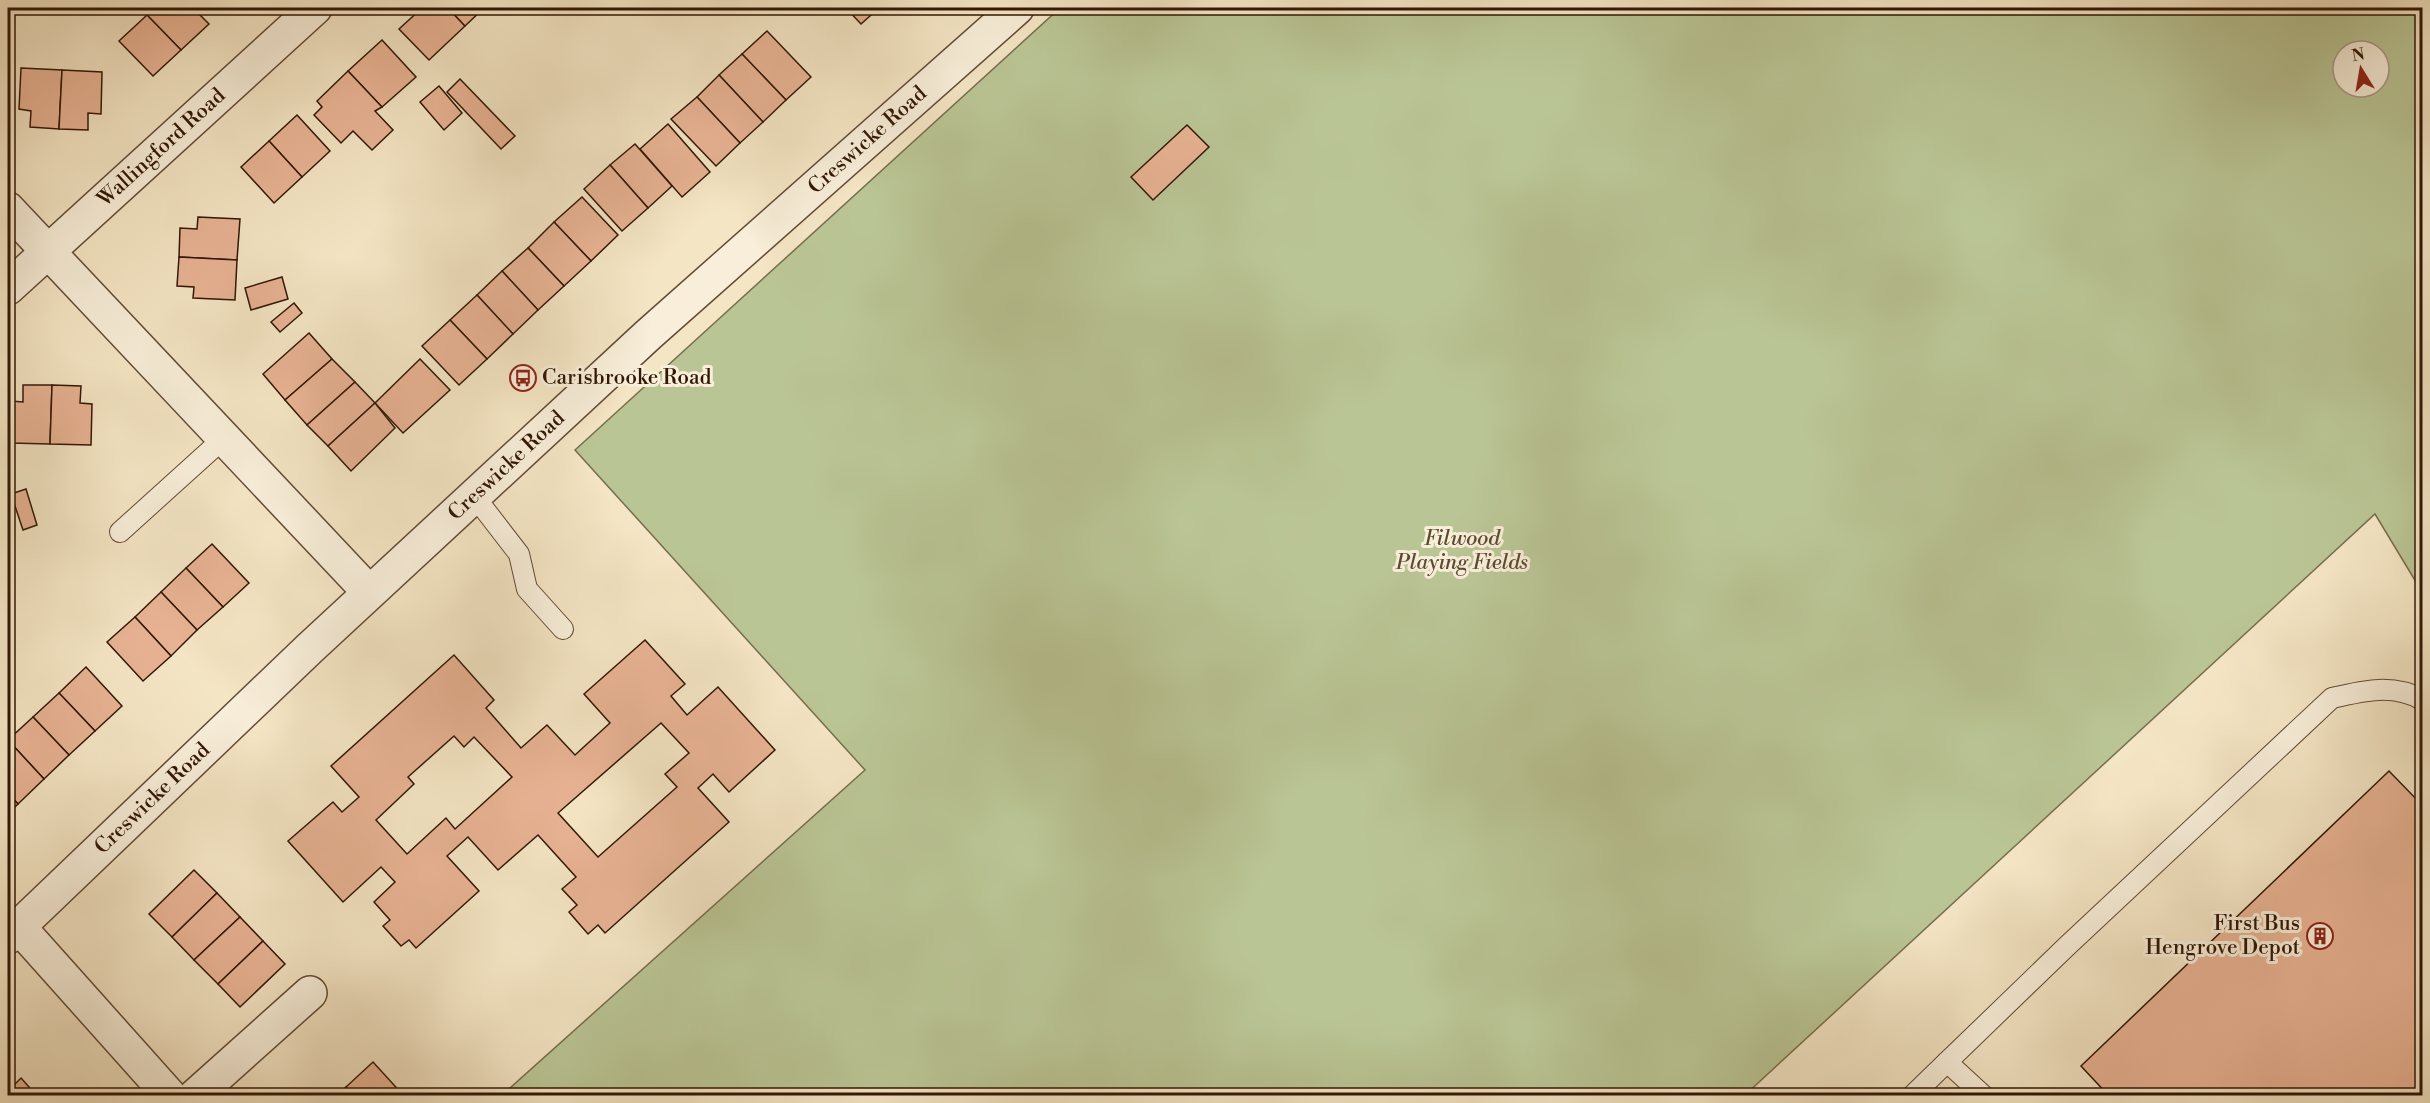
<svg xmlns="http://www.w3.org/2000/svg" width="2430" height="1103" font-family="'Libre Bodoni',serif">
<style>
.green{fill:#bac595;stroke:#766e4d;stroke-width:1.5;fill-rule:evenodd}
.building{fill:#e8b394;stroke:#311705;stroke-width:1.5;fill-rule:evenodd}
.lines{fill:none;stroke-linecap:round;stroke-linejoin:round}
.service-casing{stroke:#624a35;stroke-width:22}
.minor-casing{stroke:#624a35;stroke-width:36}
.service{stroke:#f8eed9;stroke-width:20}
.minor{stroke:#f8eed9;stroke-width:33}
.labels{text-anchor:middle;dominant-baseline:central;stroke-width:6;stroke-linejoin:round;paint-order:stroke}
.street-label{font-size:21px;fill:#311705;stroke:#f8eed9}
.poi-label{font-size:21px;fill:#311705;stroke:#f8eed9;text-anchor:start}
.park-label{font-size:21px;font-style:italic;fill:#5a4b30;stroke:#f8eed9}
</style>
<rect width="100%" height="100%" fill="#f4e5c4"/>
<filter id="stains"><feTurbulence type="fractalNoise" baseFrequency=".00333" numOctaves="4"/><feColorMatrix values="0 0 0 0 .2 0 0 0 0 .09 0 0 0 0 .02 0 0 0 .5 -.17"/></filter>
<radialGradient id="worn" r=".72"><stop offset=".6" stop-color="#630" stop-opacity="0"/><stop offset="1" stop-color="#630" stop-opacity=".3"/></radialGradient>
<!-- green -->
<path class="green" d="M1060,8h1362v584l-47,-78 -630,581 -1244,1 364,-326 -290,-320zM2343,51h36v36h-36z"/>
<!-- building -->
<g class="building">
<path d="M155,8h38l16,16 -28,26 -34,-35z"/>
<path d="M422,8l7,2 3,-2h16l17,18 -36,34 -30,-31z"/>
<path d="M448,8h36l-19,18z"/>
<path d="M846,8h33l-18,16z"/>
<path d="M147,15l34,35 -28,26 -34,-35z"/>
<path d="M767,31l44,46 -25,23 -44,-46z"/>
<path d="M382,40l34,37 -34,30 -34,-36z"/>
<path d="M742,54l44,46 -23,22 -44,-47z"/>
<path d="M21,68l41,2 -3,59 -29,-2 1,-16 -12,-2z"/>
<path d="M62,70l40,2 -1,42 -13,-1v17l-29,-1z"/>
<path d="M348,71l34,36 -7,4 18,19 -21,20 -19,-19 -12,12 -27,-28 8,-8 -5,-6z"/>
<path d="M719,75l44,47 -23,21 -43,-46z"/>
<path d="M460,79l55,57 -14,13 -54,-57z"/>
<path d="M439,86l23,27 -18,17 -24,-28z"/>
<path d="M697,97l43,46 -24,23 -45,-47z"/>
<path d="M297,115l33,36 -28,26 -33,-36z"/>
<path d="M668,124l42,48 -28,25 -42,-48z"/>
<path d="M1187,125l22,22 -56,53 -22,-23z"/>
<path d="M269,141l33,36 -28,26 -33,-36z"/>
<path d="M635,144l37,42 -24,22 -38,-43z"/>
<path d="M610,165l38,43 -26,23 -38,-42z"/>
<path d="M582,197l36,38 -27,26 -37,-39z"/>
<path d="M198,217l42,2 -3,41 -58,-3 1,-29 17,1z"/>
<path d="M554,222l37,39 -27,25 -36,-38z"/>
<path d="M528,248l36,38 -26,24 -36,-39z"/>
<path d="M179,257l58,3 -2,40 -42,-2 1,-11 -17,-1z"/>
<path d="M502,271l36,39 -25,24 -36,-39z"/>
<path d="M282,277l6,22 -37,11 -6,-22z"/>
<path d="M477,295l36,39 -26,25 -37,-39z"/>
<path d="M294,303l8,10 -22,19 -9,-10z"/>
<path d="M450,320l37,39 -28,26 -37,-39z"/>
<path d="M309,333l23,26 -47,41 -22,-26z"/>
<path d="M332,359l23,23 -48,43 -22,-25z"/>
<path d="M420,359l30,31 -47,43 -28,-30z"/>
<path d="M355,382l20,21 -47,43 -21,-21z"/>
<path d="M23,385h29l-2,59 -40,-1 1,-42 12,1z"/>
<path d="M52,385l29,1 -1,17 12,1 -1,41 -41,-1z"/>
<path d="M375,403l20,25 -44,43 -23,-25z"/>
<path d="M26,489l11,36 -14,5 -12,-36z"/>
<path d="M212,544l37,39 -26,24 -37,-39z"/>
<path d="M186,568l37,39 -26,23 -36,-38z"/>
<path d="M161,592l36,38 -26,26 -36,-39z"/>
<path d="M135,617l36,39 -28,25 -36,-39z"/>
<path d="M645,640l40,44 -14,12 16,19 31,-28 57,63 -46,42 -16,-18 -15,14 31,34 -124,111 -7,-8 -10,9 -19,-22 8,-7 -15,-16 14,-12 -38,-42 -40,35 -30,-33 -21,19 32,35 -63,57 -7,-8 -8,6 -18,-20 7,-6 -16,-18 21,-20 -14,-15 -38,35 -55,-61 45,-39 9,10 17,-15 -28,-31 123,-111 40,45 -8,8 35,40 26,-23 28,30 35,-32 -26,-29zM661,723l28,30 -24,21 12,13 -79,70 -40,-44zM454,736l10,11 10,-10 38,40 -57,52 -9,-11 -39,36 -31,-34 38,-36 -6,-7z"/>
<path d="M86,667l36,39 -27,25 -36,-38z"/>
<path d="M59,693l36,38 -26,24 -36,-38z"/>
<path d="M33,717l36,38 -25,24 -36,-39z"/>
<path d="M8,740l36,39 -26,25 -10,-11z"/>
<path d="M2389,771l33,34v290l-313,1 -28,-30z"/>
<path d="M8,793l10,11 -10,10z"/>
<path d="M194,870l23,23 -45,44 -23,-23z"/>
<path d="M217,893l23,24 -46,43 -22,-23z"/>
<path d="M240,917l23,24 -45,43 -24,-24z"/>
<path d="M263,941l22,23 -45,43 -22,-23z"/>
<path d="M373,1062l31,34h-51l-7,-9z"/>
<path d="M21,1078l16,18h-29v-5z"/>
<path d="M346,1087l7,9h-16z"/>
</g>
<g class="lines">
<defs>
<g id="service">
<path d="M475,497l44,57 8,35 36,40"/>
<path d="M120,532l104,-94"/>
<path d="M1947,1062l119,-115 266,-249c30,-7 62,-15 90,2"/>
<path d="M1912,1096l35,-34 37,34"/>
</g>
<g id="minor">
<path d="M8,209l361,383"/>
<path id="s1" d="M8,288l307,-280"/>
<path d="M19,927l151,169"/>
<path id="s2" d="M8,937l301,-288 339,-314 369,-327"/>
<path d="M195,1096l115,-103"/>
</g>
</defs>
<!-- service casing -->
<use href="#service" class="service-casing"/>
<!-- minor casing -->
<use href="#minor" class="minor-casing"/>
<!-- service -->
<use href="#service" class="service"/>
<!-- minor -->
<use href="#minor" class="minor"/>
</g>
<!-- icons -->
<defs>
<symbol id="bus-ring" viewBox="-11 -11 22 22"><circle r="9.5" fill="#f8eed9" stroke="#8f2418" stroke-width="1.5"/><path d="M-5-6H5V4H4V6H2V4H-2V6H-4V4H-5ZM-3.5-4V0h7V-4ZM-3.5 1.2v1.5H-2V1.2ZM2 1.2v1.5H3.5V1.2Z" fill="#8f2418"/></symbol>
<symbol id="building-ring" viewBox="-11 -11 22 22"><circle r="9.5" fill="#f8eed9" stroke="#8f2418" stroke-width="1.5"/><path d="M-4-6H4V6H1V3H-1V6H-4ZM-2.5-4.3h1.7v1.8h-1.7ZM.8-4.3h1.7v1.8H.8ZM-2.5-1h1.7V.8h-1.7ZM.8-1h1.7V.8H.8Z" fill="#8f2418"/></symbol>
</defs>
<g fill-rule="evenodd">
<use href="#bus-ring" x="508" y="363" width="30" height="30"/>
<use href="#building-ring" x="2305" y="921" width="30" height="30"/>
</g>
<g class="labels">
<!-- street labels -->
<g class="street-label">
<text stroke="none"><textPath href="#s2" startOffset="1172">Creswicke Road</textPath></text>
<text stroke="none"><textPath href="#s1" startOffset="208">Wallingford Road</textPath></text>
<text stroke="none"><textPath href="#s2" startOffset="686">Creswicke Road</textPath></text>
<text stroke="none"><textPath href="#s2" startOffset="200">Creswicke Road</textPath></text>
</g>
<!-- poi labels -->
<g class="poi-label">
<text x="542" y="378">Carisbrooke Road</text>
<text x="2300" y="924" text-anchor="end">First Bus<tspan x="2300" dy="24">Hengrove Depot</tspan></text>
</g>
<!-- park labels -->
<g class="park-label">
<text x="1462" y="539">Filwood<tspan x="1462" dy="24">Playing Fields</tspan></text>
</g>
</g>
<!-- margin -->
<rect width="2430" height="1103" fill="none" stroke="#f4e5c4" stroke-width="30"/>
<rect x="9" y="9" width="2412" height="1085" fill="none" stroke="#311705" stroke-width="3"/>
<rect x="15" y="15" width="2400" height="1073" fill="none" stroke="#311705" stroke-width="1.5"/>
<!-- north arrow -->
<g transform="translate(2361 69) rotate(349)"><circle r="28" fill="#f8eed9" stroke="#a89884" stroke-width="1.5"/>
<path d="M0-4.5L10 22L0 15L-10 22Z" fill="#8f2418"/>
<text y="-9" font-size="16" font-weight="bold" text-anchor="middle" fill="#311705">N</text>
</g>
<rect width="100%" height="100%" filter="url(#stains)"/>
<rect width="100%" height="100%" fill="url(#worn)"/>
</svg>
